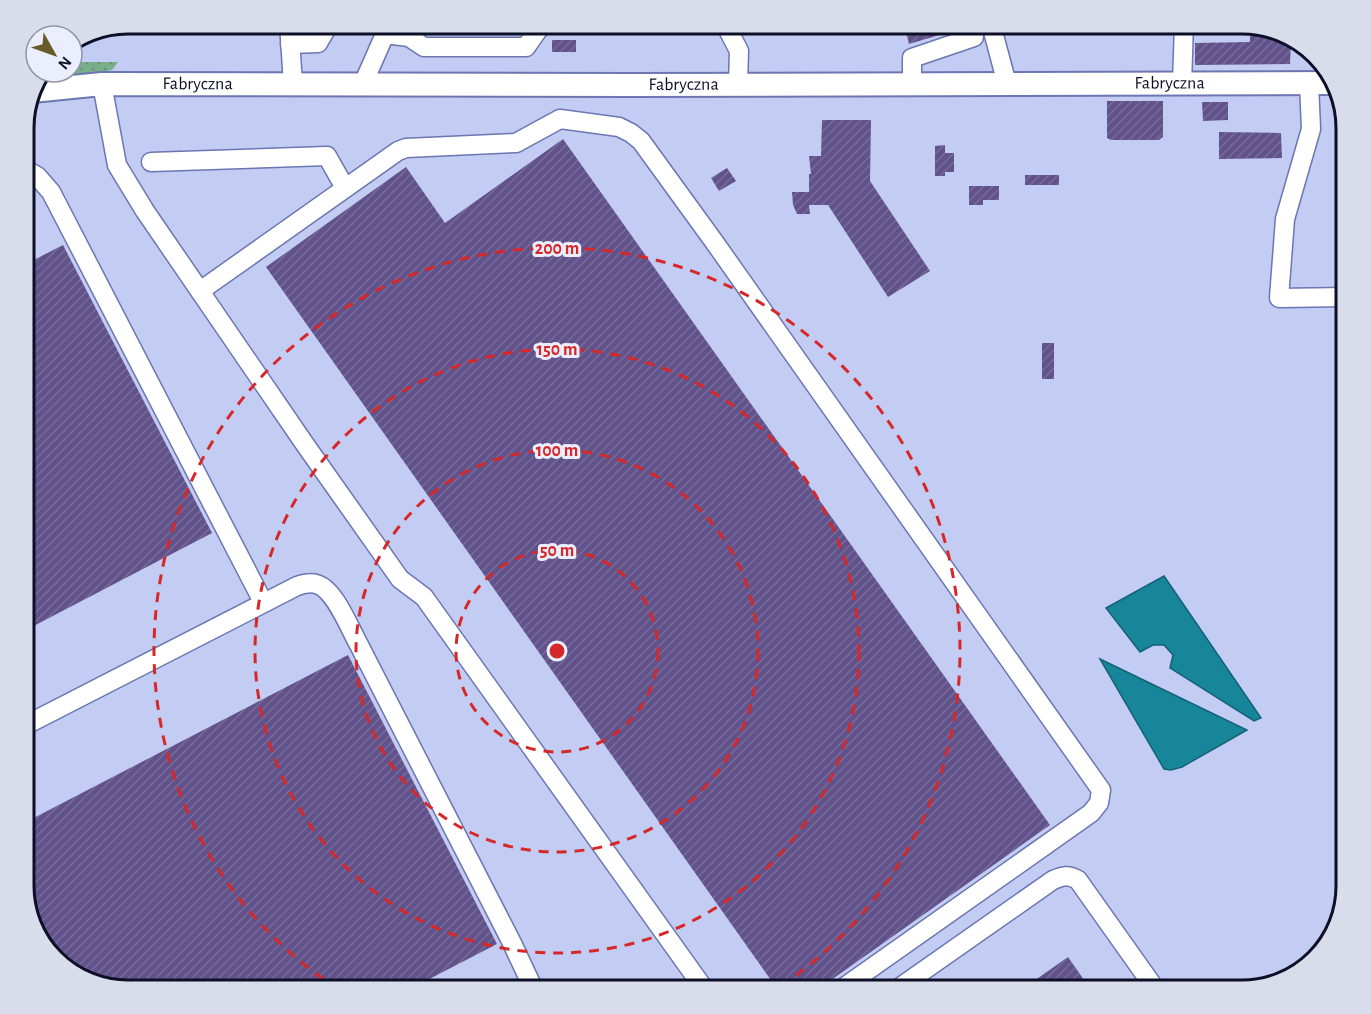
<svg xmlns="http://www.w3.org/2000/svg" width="1371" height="1014" font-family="'Alegreya Sans',sans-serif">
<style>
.grass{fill:url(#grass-dots)}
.water{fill:#17859a;stroke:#146277;stroke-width:1.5}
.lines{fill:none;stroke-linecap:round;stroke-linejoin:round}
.stream{stroke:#146277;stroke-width:4}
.building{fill:url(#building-hatch)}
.minor-casing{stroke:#6b76b2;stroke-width:21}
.major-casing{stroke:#6b76b2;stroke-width:26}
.minor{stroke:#fff;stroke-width:18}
.major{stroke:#fff;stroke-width:22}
.ring{fill:none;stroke:#d62828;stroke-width:3;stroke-dasharray:10 8}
.labels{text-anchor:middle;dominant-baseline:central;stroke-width:6;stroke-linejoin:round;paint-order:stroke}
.street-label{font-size:18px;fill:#0c0f26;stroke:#ebeefc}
.rim{fill:none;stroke:#0c0f26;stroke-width:3}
.centre{fill:#d62828;stroke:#ebeefc;stroke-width:3}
.ring-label{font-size:18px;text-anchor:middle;font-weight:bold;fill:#d62828;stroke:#ebeefc;stroke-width:6;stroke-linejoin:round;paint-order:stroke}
</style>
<defs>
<pattern id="grass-dots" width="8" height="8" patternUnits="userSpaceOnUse" patternTransform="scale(1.5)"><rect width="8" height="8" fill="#78ae8a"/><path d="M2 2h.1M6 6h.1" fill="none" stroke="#679477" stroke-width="1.8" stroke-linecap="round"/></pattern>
<pattern id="building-hatch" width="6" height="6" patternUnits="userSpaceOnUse" patternTransform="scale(1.5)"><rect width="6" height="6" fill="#62528c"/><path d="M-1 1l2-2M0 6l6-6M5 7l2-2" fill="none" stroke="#776b98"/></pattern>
</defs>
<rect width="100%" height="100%" fill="#c3ccf3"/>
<!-- grass -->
<path class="grass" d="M72,62h46l-6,8 -77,12 8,-10h29z"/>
<!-- water -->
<g class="water">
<path d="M1164,576l97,142 -7,3 -84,-53 3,-13 -9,-10h-11l-13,7 -34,-44z"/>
<path d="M1100,659l147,71 -65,37 -11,3 -7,-1z"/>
</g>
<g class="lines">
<!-- stream -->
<path class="stream" d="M1286,980l40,-33"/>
</g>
<!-- building -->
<g class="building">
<path d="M904,24h38l4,9 -37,11z"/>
<path d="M1250,27l41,14 -1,23 -95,1v-22l55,-1z"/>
<rect x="552" y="40" width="24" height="12"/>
<path d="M1107,101h56v36l-4,3h-48l-4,-2z"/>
<path d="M1202,102h26v18l-25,1z"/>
<path d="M822,120h49l-1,61 60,90 -42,26 -60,-92h-19l1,9h-13l-4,-9 -1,-13h17v-18h2l-2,-18h12z"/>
<path d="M1219,132l62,1 1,25 -63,1z"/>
<path d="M563,139l487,686 -233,165h-39l-512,-723 140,-100 39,56z"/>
<path d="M945,145v8h9v19h-9v4h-10v-30z"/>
<path d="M727,168l9,13 -17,10 -8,-13z"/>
<rect x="1025" y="175" width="34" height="10"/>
<path d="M969,186h30v14h-16v5h-14z"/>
<path d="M63,245l149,288 -188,98v-366z"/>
<rect x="1042" y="343" width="12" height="36"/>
<path d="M348,655l149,289 -89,46h-279l-64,-22 -30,-36 -11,-40v-69z"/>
<path d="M1068,957l23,33h-70z"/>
</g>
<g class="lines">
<defs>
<g id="minor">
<path d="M150,24h25"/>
<path d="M289,24l4,60"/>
<path d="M725,24l14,27 -1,33"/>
<path d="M991,24l16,60"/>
<path d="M290,44l28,-1 11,-19"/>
<path d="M1309,83l2,46 -26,90 -6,79 68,-1"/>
<path d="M102,84l15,81 28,46 159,232 96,136 24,18 281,393"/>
<path d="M363,84l22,-50 24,3 15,10h102l14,-20 7,-3"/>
<path d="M912,84v-26l62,-21"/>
<path d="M1182,84l2,-60"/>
<path d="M151,162l176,-6 18,32"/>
<path d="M25,169l12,7 14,16 212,410"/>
<path d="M200,291l198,-140 8,-3 110,-5 44,-24 59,8 12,6 10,8 74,102 386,547 -2,13 -8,10 -251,177"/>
<path d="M24,726l273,-140c6,-2 13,-4 19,-2 18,4 33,43 42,59l154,300 22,47"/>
<path d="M896,990l157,-110c10,-4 15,-6 25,0l78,110"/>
</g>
<g id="major">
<path id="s1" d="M32,91l70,-7 531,1 703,-2"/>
</g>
</defs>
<!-- minor casing -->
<use href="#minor" class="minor-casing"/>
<!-- major casing -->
<use href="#major" class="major-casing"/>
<!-- minor -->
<use href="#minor" class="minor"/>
<!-- major -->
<use href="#major" class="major"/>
</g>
<!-- distance rings -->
<g class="ring">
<circle cx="557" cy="651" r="101"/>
<circle cx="557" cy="651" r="201"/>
<circle cx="557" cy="651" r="302"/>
<path d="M338 989A403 403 0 1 1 776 989"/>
</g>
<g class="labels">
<!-- street labels -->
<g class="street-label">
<text stroke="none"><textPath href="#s1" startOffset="166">Fabryczna</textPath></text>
<text stroke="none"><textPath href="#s1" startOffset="652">Fabryczna</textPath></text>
<text stroke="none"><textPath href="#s1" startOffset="1138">Fabryczna</textPath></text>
</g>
</g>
<!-- crop -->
<path d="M0 0H1371V1014H0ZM128 34H1242A94 94 0 0 1 1336 128V886A94 94 0 0 1 1242 980H128A94 94 0 0 1 34 886V128A94 94 0 0 1 128 34Z" fill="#d9dceb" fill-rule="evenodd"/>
<path class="rim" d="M128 34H1242A94 94 0 0 1 1336 128V886A94 94 0 0 1 1242 980H128A94 94 0 0 1 34 886V128A94 94 0 0 1 128 34Z"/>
<circle cx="557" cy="651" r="9" class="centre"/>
<g class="ring-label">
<text x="557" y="254">200 m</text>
<text x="557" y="355">150 m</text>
<text x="557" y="456">100 m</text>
<text x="557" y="556">50 m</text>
</g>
<!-- north arrow -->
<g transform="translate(54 54) rotate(130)"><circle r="28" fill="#ebeefc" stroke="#9295a6" stroke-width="1.5"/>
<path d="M0-4.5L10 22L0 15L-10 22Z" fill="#685b28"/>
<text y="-9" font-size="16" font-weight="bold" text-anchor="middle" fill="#0c0f26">N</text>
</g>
</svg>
